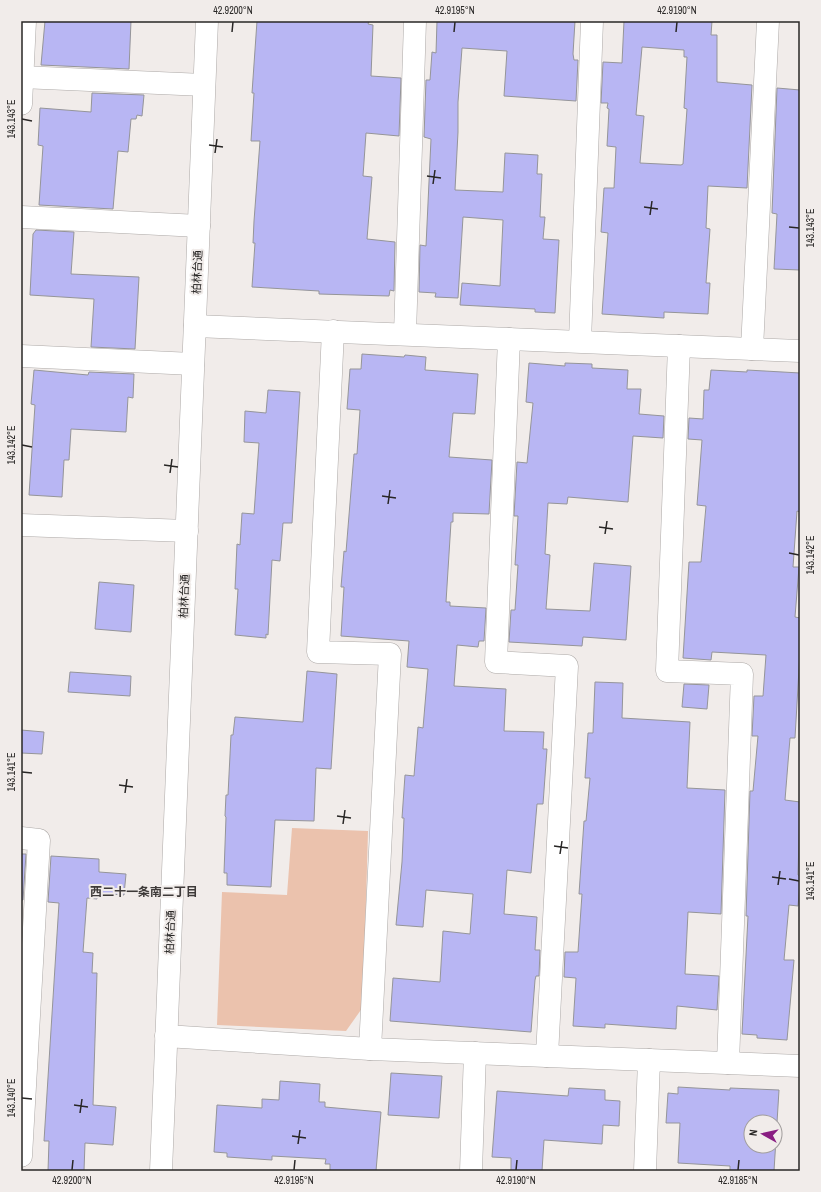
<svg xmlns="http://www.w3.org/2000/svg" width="821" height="1192" font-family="'Archivo Narrow','Noto Sans JP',sans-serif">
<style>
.green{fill:#ebc2ad}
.building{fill:#b8b6f3;stroke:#959599;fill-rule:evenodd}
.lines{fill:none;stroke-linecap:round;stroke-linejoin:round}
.minor-casing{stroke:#ada9a7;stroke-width:23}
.tertiary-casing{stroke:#ada9a7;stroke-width:23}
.minor{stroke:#fff;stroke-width:22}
.tertiary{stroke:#fff;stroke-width:22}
.ticks{fill:none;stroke:#292726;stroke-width:1.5}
.labels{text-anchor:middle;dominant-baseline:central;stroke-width:4;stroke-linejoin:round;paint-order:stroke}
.street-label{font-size:11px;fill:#292726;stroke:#f1ecea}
.neighbourhood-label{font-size:12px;font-weight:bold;fill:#3e3a39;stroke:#f1ecea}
.neatline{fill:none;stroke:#292726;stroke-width:1.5}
.ticks-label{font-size:10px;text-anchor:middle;fill:#292726}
</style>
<rect width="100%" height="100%" fill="#f1ecea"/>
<!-- green -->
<path class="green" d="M292,828l76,3 -5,176 -17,24 -129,-6 5,-133 65,3z"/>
<!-- building -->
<g class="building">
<path d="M45,21h86l-2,48 -88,-4z"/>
<path d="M257,21h112l-1,3 5,1 -2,51 30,2 -2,58 -33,-3 -3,43 9,1 -5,62 28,3 -1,49 -4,-1 -1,6 -70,-2v-3l-67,-4 3,-44h-2l1,-22 6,-80h-9l3,-48h-2z"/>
<path d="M437,21h138l-2,33 1,6h4l-2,41 -72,-5 3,-45 -45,-3 -4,54v30l-3,58 48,2 2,-39 33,2 -1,19h5l-2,43h5l-2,22 16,1 -4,73 -20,-1v-3l-75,-4 2,-22 38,3 3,-66 -40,-3 -5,81 -23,-1 1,-4 -17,-1 1,-47 6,1 5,-107 -7,-2 2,-57h4l2,-28 4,1z"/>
<path d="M624,21h88l-1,14h6v47l35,3 -5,103 -39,-2 -2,42 4,1 -4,54h4l-2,31 -44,-2v6l-62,-4 6,-81 -7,-1 3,-44h10l2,-41 -9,-1 2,-37 -2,-1 1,-5h-7l2,-41 19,1zM642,47l42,3v7h3l-3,51 3,1 -4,55 -2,1 -41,-2 4,-47 -8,-1z"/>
<path d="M777,88l23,2v180l-26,-1 3,-55 -5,-1z"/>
<path d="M92,93l52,2 -2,21 -5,-1 -1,4h-5l-3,33 -10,-1 -5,58 -74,-4 4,-59 -5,-1 2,-37 51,4z"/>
<path d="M36,230l38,2 -3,42 68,3 -4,72 -44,-2 3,-48 -64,-4 3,-61z"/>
<path d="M362,354l42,3 1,-2 21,2 -1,13 53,4 -3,40 -22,-1 -4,44 43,3 -3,54 -36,-1v9h-2l-5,80h4v4l36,2 -2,33h-5l-1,6 -21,-2 -3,41 52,3 -2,42 40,1 -1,17h4l-4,55h-6l-6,69 -24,-3 -3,44 33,3 -2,33h5l-1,26h-3l-1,4 -4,52 -141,-11 3,-43 47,4 3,-51 27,3 3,-40 -47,-4 -3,37 -27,-2 6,-63 2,-44h-2l3,-43 9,1 4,-49 5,1 5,-59 -21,-2 2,-26 -68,-5 3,-49h-3l3,-36 2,1 8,-98h3l3,-44 -13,-1 3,-40h11z"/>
<path d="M529,363l36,3v-3l27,1v4l36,2 -1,19h14l-2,25 25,2 -1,22 -30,-2 -5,66 -60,-5 -1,7 -19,-1 -3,51 5,1 -4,54 44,2 4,-48 37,3 -5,74 -43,-3 -1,9 -73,-4 2,-32h4l3,-45h-3l3,-49h-4l3,-54 10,1 6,-60 -7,-1z"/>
<path d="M34,370l54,5 1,-3 45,2 -1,24 -5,-1 -2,35 -55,-3 -2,31h-5l-2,37 -33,-2 6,-90 -4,-1z"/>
<path d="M711,370l36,2v-2l53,3v139l-3,-1 -4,56h6l-4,50 5,1v34l-5,86h-5l-5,62 15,2 -2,73 2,1v7l-2,23 -9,-1 -5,55h10l-7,80 -30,-2v-3l-15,-1 6,-118h-2l4,-125h3l5,-55h-6l2,-40h9l3,-41 -54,-3 -1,8 -28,-2 6,-96h12l5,-56 -9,-1 5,-65 -14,-1 1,-21 14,1 1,-29h5z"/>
<path d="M268,390l32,2 -8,131h-9l-3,38 -8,-1 -4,75 -2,-1v4l-31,-3 3,-46h-3l2,-45 3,1 2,-32 12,1 5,-71 -15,-1 1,-31 21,2z"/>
<path d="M99,582l35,3 -3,47 -36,-3z"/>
<path d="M307,671l30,3 -6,95 -15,-1 -2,53 -39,-1 -4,67 -44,-2v-12h-3l2,-56 -1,-1 1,-21h2l3,-60h2l2,-18 68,5z"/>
<path d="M70,672l61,4 -1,20 -62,-4z"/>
<path d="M595,682l28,1 -1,35 68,4 -3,66 38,2 -4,124 -33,-2 -3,62 34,2 -2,34 -40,-4 -1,23 -71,-5v4l-32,-2 3,-48 -12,-1 1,-25h13l4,-58h-3l5,-73h2l4,-43h-5l3,-45h5z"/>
<path d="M684,684l25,1 -2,24 -25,-2z"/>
<path d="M21,730l23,2 -2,22 -21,-1z"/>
<path d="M21,854h5l-3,46h-2z"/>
<path d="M51,856l48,3v13l27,2 -2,21 -27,-2v6l-10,-1 -4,54 10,1 -1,20h5l-4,132 23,2 -3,38 -28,-2 -1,28h-36l1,-30h-5l15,-238 -11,-1z"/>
<path d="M391,1073l51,3 -3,42 -51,-3z"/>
<path d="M280,1081l40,3 -1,18h6v5l56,5 -5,59h-46v-7h-5l1,-5 -54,-3v4l-45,-3v-4l-13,-1 3,-47 45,3v-9l17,1z"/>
<path d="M678,1087l52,3v-2l49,2 -5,81h-44v-5l-52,-3 2,-40h-14l2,-30 10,1zM751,1122h24v24h-24z"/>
<path d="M569,1088l36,2v10l15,1 -1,25 -16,-1 -1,19 -58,-4 -2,31h-31v-13l-19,-1 5,-66 71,5z"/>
</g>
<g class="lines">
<defs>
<g id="minor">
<path d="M21,77l183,8"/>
<path d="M21,104l4,-83"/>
<path d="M21,217l178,9"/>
<path d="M195,326l605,25"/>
<path d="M333,331l-15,321 72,2 -20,395"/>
<path d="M405,334l10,-313"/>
<path d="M509,339l-13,323 71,4 -20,390"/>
<path d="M580,341l12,-320"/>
<path d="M679,346l-12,325 75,3 -14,389"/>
<path d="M752,349l16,-328"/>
<path d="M21,356l172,8"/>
<path d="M21,525l166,6"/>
<path d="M21,838l18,2 -18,316"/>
<path d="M161,1171l46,-1150"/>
<path d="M471,1171l4,-118"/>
<path d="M645,1171l4,-111"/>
</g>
<path id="tertiary" d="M166,1036l204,13 430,17"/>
</defs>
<!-- minor casing -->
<use href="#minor" class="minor-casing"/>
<!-- tertiary casing -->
<use href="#tertiary" class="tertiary-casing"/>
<!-- minor -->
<use href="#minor" class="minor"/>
<!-- tertiary -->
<use href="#tertiary" class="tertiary"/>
</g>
<!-- ticks -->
<path class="ticks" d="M232,32l1,-10M454,32l1,-10M676,32l1,-10M22,119l10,2M209,145l14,2M215,153l2,-14M427,176l14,2M433,184l2,-14M644,207l14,2M650,215l2,-14M789,227l10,1M22,445l10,2M164,465l14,2M170,473l2,-14M382,496l14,2M388,504l2,-14M599,527l14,2M605,534l2,-13M789,553l10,2M22,772l10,1M119,785l14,2M125,793l2,-14M337,816l14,2M343,824l2,-14M554,846l14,2M560,854l2,-13M772,877l14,2M789,879l10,2M778,885l2,-14M22,1098l10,1M74,1105l14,2M80,1113l2,-14M292,1136l14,2M298,1144l2,-14M72,1170l1,-10M294,1170l1,-10M516,1170l1,-10M738,1170l1,-10"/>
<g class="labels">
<!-- street labels -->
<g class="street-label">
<text transform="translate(197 272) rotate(-88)">柏林台通</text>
<text transform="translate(184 596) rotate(-88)">柏林台通</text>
<text transform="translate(170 932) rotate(-88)">柏林台通</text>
</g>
<!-- neighbourhood labels -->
<g class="neighbourhood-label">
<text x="144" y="892">西二十一条南二丁目</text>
</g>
</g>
<!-- border -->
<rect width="821" height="1192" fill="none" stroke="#f1ecea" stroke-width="44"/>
<!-- north arrow -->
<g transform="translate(763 1134) rotate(278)"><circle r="19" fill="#f1ecea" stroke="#a19d9c"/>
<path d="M0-3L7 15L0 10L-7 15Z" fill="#891d82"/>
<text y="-6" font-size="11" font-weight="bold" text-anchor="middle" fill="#292726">N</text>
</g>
<rect x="22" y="22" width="777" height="1148" class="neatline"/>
<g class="ticks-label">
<text x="233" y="14">42.9200°N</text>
<text x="455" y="14">42.9195°N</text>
<text x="677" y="14">42.9190°N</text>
<text transform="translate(11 119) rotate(-90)" y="4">143.143°E</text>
<text transform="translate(810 228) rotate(-90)" y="4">143.143°E</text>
<text transform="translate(11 445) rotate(-90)" y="4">143.142°E</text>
<text transform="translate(810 555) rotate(-90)" y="4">143.142°E</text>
<text transform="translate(11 772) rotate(-90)" y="4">143.141°E</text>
<text transform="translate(810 881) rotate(-90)" y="4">143.141°E</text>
<text transform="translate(11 1098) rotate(-90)" y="4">143.140°E</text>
<text x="72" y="1184">42.9200°N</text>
<text x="294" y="1184">42.9195°N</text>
<text x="516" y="1184">42.9190°N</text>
<text x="738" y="1184">42.9185°N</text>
</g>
</svg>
